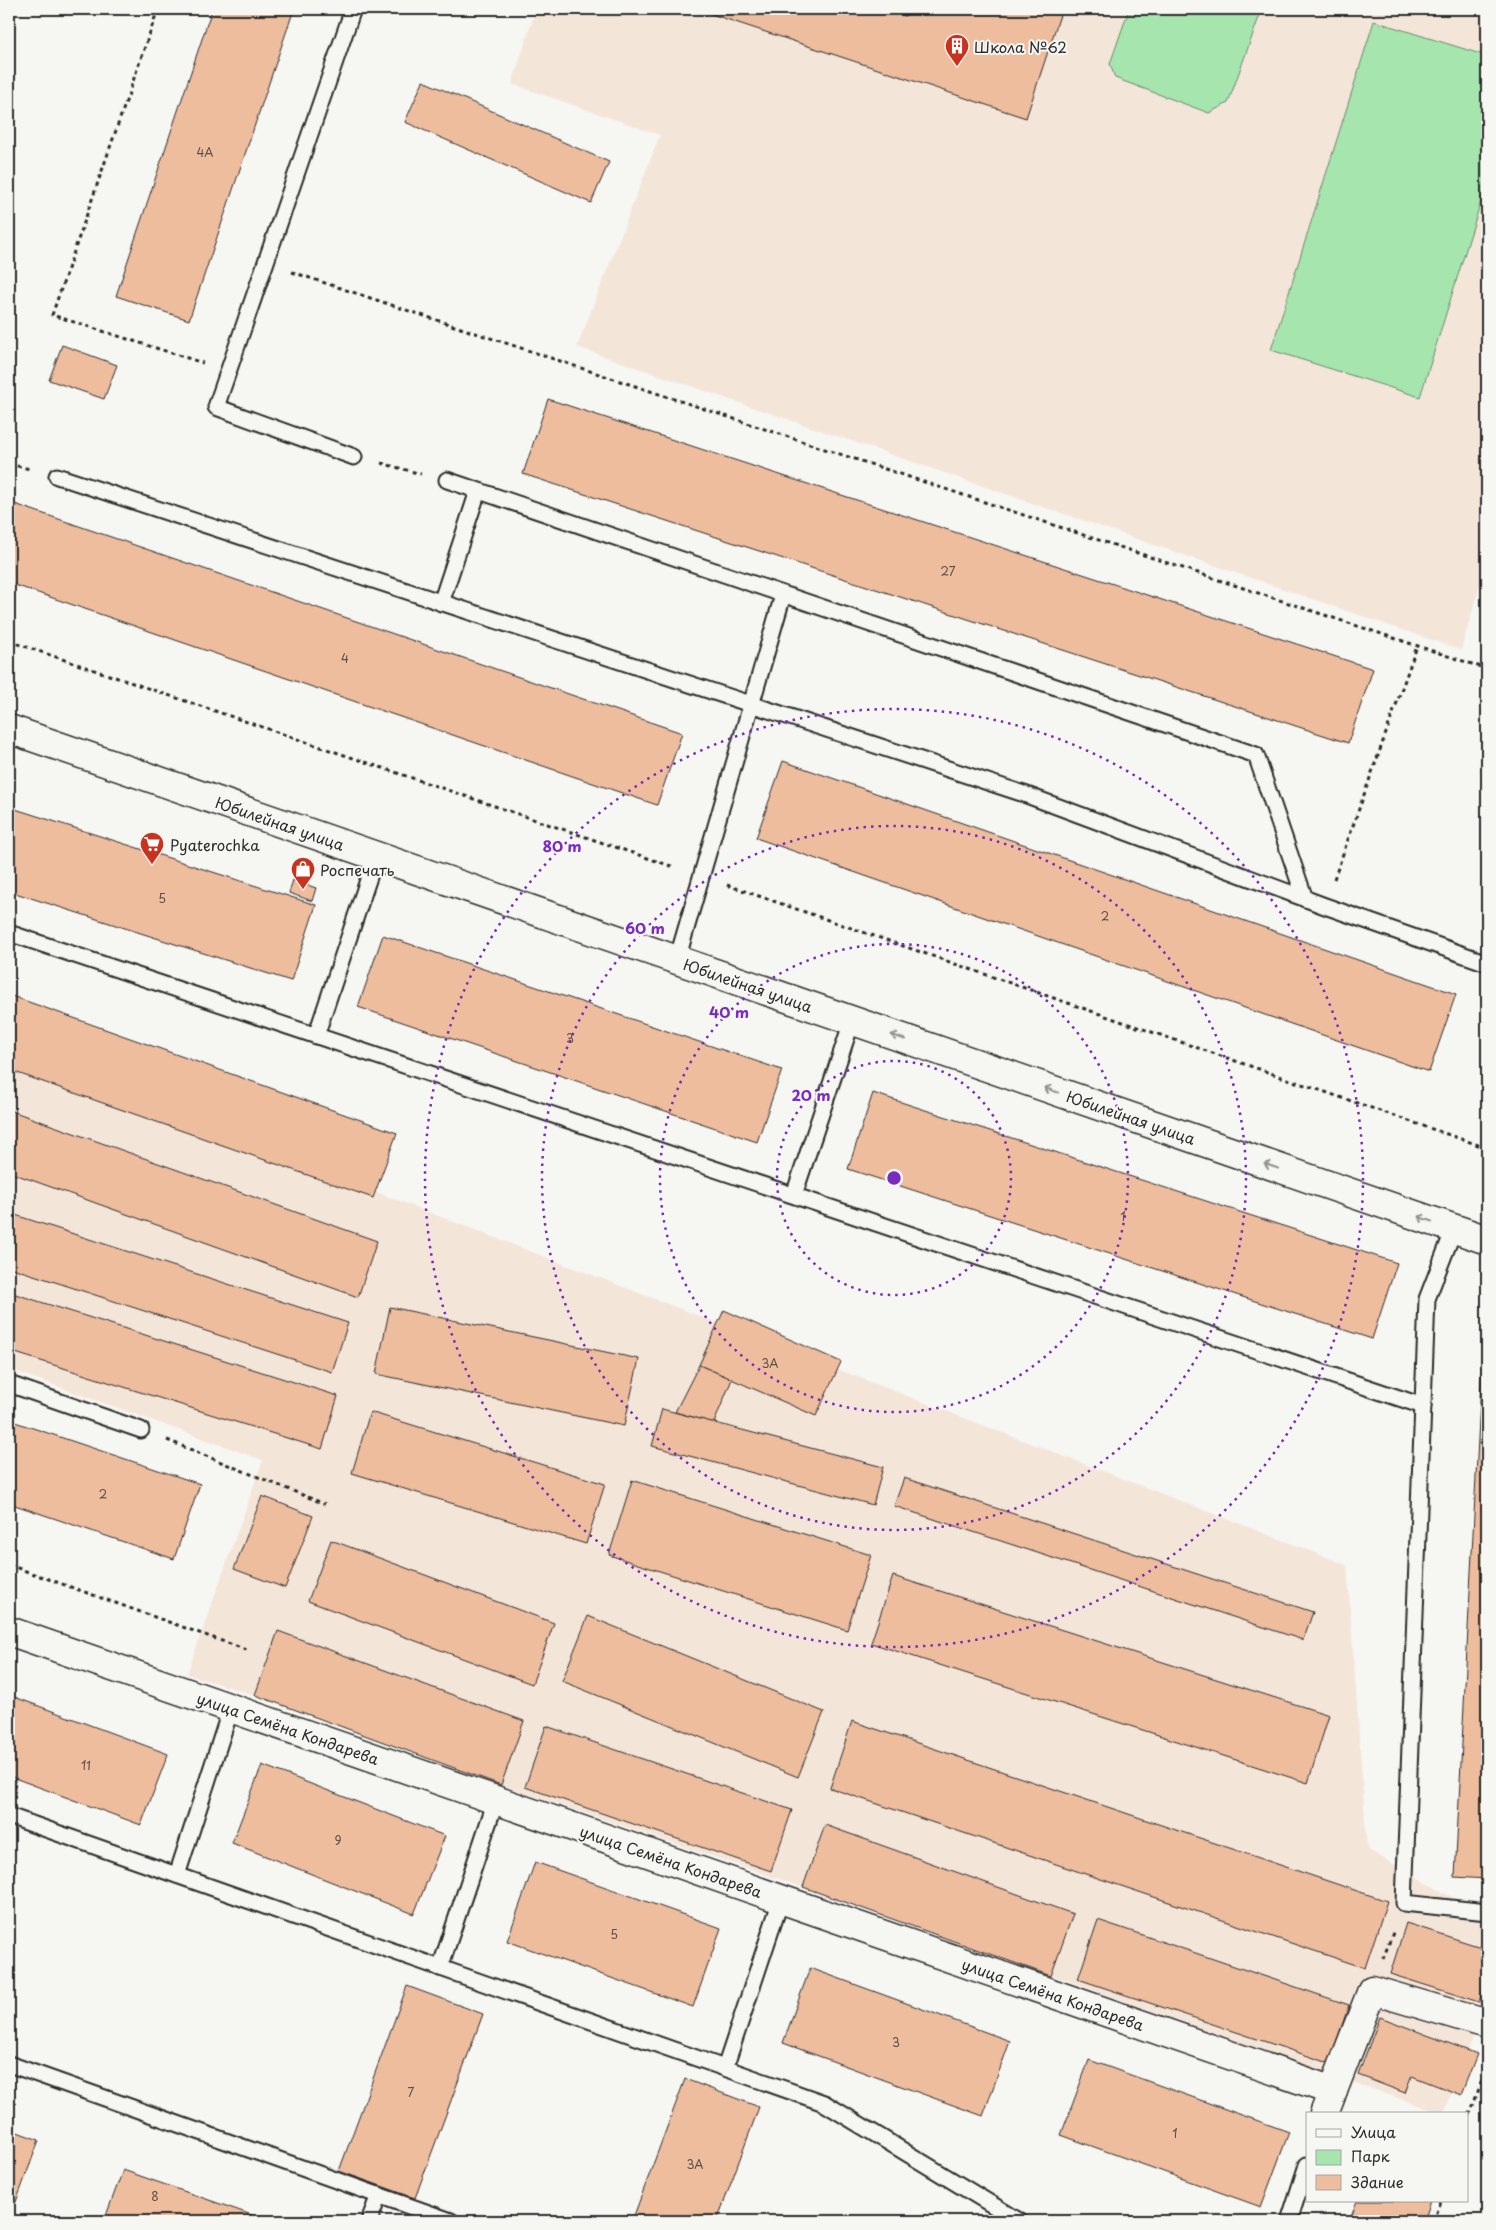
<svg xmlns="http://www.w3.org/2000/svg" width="1496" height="2230" font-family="'Playpen Sans',sans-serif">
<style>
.built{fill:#f4e5d9}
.green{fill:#a6e5ad;stroke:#68886c}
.building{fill:#eebd9e;stroke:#2b2b2b}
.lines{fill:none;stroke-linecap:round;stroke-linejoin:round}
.lane-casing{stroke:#2b2b2b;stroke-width:19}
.street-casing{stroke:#2b2b2b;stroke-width:31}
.path{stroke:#2b2b2b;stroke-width:3;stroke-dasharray:4 4;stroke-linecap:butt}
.lane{stroke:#f6f6f2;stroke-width:15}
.street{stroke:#f6f6f2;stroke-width:28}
.oneway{stroke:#90908e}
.ring{fill:none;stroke:#7b2cbf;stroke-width:2.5;stroke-dasharray:2.5 5}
.labels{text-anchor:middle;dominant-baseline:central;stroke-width:4;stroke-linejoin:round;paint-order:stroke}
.number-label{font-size:12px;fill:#5c5048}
.poi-label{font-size:15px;fill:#2b2b2b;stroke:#f6f6f2;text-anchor:start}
.street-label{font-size:15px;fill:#2b2b2b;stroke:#f6f6f2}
.centre{fill:#7b2cbf;stroke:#f6f6f2;stroke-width:2.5}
.ring-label{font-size:15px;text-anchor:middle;font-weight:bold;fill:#7b2cbf;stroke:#f6f6f2;stroke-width:4;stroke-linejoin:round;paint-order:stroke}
</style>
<rect width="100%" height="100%" fill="#f6f6f2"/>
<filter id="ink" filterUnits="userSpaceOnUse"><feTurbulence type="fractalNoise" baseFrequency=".02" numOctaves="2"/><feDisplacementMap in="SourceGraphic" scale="10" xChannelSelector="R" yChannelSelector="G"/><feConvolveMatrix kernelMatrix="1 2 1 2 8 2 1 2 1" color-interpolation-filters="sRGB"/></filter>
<g filter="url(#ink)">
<!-- built -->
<g class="built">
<path d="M536,9h951v552l-26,89 -884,-303 83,-212 -148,-51z"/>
<path d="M9,1051l1338,514 20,284 120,68v85l-44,112 -640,-227 -302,-102 -246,-90 -68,-21 76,-214 -254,-91z"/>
</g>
<!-- green -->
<g class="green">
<path d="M1129,9h133l-34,94 -19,10 -94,-35 -5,-14z"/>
<path d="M1374,21l113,35v126l-67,215 -149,-47z"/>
</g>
<!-- building -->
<g class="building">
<path d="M212,9h82l-105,311 -73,-24z"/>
<path d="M696,9h189l20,7 3,-7h154l-36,109z"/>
<path d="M423,81l186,81 -18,41 -186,-81z"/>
<path d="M62,345l55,20 -13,34 -55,-19z"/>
<path d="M548,399l825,270 -25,74 -825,-269z"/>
<path d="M9,502l673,231 -25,72 -648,-222z"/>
<path d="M783,761l673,233 -27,78 -673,-234z"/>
<path d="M9,807l307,98 -25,76 -282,-90z"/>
<path d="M293,880l23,8 -4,13 -23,-8z"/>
<path d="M383,935l399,135 -25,72 -399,-135z"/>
<path d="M9,995l388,138 -24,65 -364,-128z"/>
<path d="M873,1093l524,170 -25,76 -524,-170z"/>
<path d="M9,1110l368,131 -19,56 -349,-125z"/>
<path d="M9,1213l339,110 -16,49 -323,-105z"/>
<path d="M9,1292l329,104 -16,53 -313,-98z"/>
<path d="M390,1307l249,52 -15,67 -248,-52z"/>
<path d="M724,1310l117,52 -25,54 -117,-51z"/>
<path d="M1484,1324h3v555l-32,-2z"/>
<path d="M699,1365l33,14 -18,44 -39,-11z"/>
<path d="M662,1409l221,58 -10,38 -221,-59z"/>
<path d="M370,1412l235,72 -19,60 -234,-71z"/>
<path d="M9,1420l191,64 -26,75 -165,-56z"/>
<path d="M904,1478l409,134 -10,28 -409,-134z"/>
<path d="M632,1480l239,75 -24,75 -238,-75z"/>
<path d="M262,1496l51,20 -28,72 -51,-19z"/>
<path d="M331,1540l223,83 -22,61 -224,-83z"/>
<path d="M893,1576l436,139 -21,68 -437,-140z"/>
<path d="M588,1616l236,96 -26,65 -236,-96z"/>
<path d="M278,1631l246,90 -23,64 -246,-90z"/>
<path d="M9,1695l159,59 -27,71 -132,-49z"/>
<path d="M852,1721l535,180 -22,67 -535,-180z"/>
<path d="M546,1726l246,84 -21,61 -246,-84z"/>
<path d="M262,1765l183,71 -31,78 -182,-71z"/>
<path d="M825,1825l248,89 -22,62 -248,-89z"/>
<path d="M535,1862l186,66 -28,79 -186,-66z"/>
<path d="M1098,1920l251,85 -20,58 -251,-84z"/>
<path d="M1406,1923l81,26v27l-8,26 -89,-28z"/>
<path d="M810,1968l200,73 -27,75 -200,-73z"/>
<path d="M407,1986l76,28 -68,184 -76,-27z"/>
<path d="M1380,2017l97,37 -16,41 -49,-19 -7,17 -47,-18z"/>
<path d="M1089,2060l200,72 -28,75 -200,-72z"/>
<path d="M685,2079l74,28 -42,114h-85z"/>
<path d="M9,2129l30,11 -23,62 -7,-3z"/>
<path d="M123,2170l146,51h-165z"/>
<path d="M1357,2201h73l-7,20h-74z"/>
</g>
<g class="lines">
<defs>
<g id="lane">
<path d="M353,9l-137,398 138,50"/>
<path d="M57,476l967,318 301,112 162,57"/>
<path d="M447,480l809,275 49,144"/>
<path d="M441,603l37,-112"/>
<path d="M9,933l1414,473"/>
<path d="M677,960l106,-365"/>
<path d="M316,1036l60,-180"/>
<path d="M794,1195l58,-174"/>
<path d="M1454,1229l-27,70 -23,604 83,9"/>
<path d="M9,1384l132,46"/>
<path d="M9,1816l815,287 195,118"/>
<path d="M177,1875l54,-167"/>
<path d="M440,1968l56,-168"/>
<path d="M9,2064l442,157"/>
<path d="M725,2068l56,-168"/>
<path d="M369,2221l10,-26"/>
<path d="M1289,2221l18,-56"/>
</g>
<g id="street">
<path d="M9,729l1478,511"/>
<path d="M9,1631l1324,460"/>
<path d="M1324,2114l48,-124 115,34"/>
</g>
</defs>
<!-- lane casing -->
<use href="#lane" class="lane-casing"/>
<!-- street casing -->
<use href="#street" class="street-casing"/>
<!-- path -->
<g class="path">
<path d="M158,9l-106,306 151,48"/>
<path d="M292,272l1195,397"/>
<path d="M381,463l40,11"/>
<path d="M9,464l21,5"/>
<path d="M9,641l665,226"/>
<path d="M1334,879l83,-233"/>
<path d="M727,885l760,263"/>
<path d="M167,1440l158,64"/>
<path d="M9,1565l238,85"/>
<path d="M1383,1959l11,-29"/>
<path d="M1467,2123l20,-57"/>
<path d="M1433,2221l7,-20"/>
</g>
<!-- lane -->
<use href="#lane" class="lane"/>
<!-- street -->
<use href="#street" class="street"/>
</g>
<!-- one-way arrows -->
<defs><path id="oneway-shaft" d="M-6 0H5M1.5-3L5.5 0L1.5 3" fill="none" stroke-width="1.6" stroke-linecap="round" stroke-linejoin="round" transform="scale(1.25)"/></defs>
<g class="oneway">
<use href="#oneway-shaft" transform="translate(898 1037) rotate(-161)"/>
<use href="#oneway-shaft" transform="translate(1051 1090) rotate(-161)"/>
<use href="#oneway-shaft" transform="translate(1271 1166) rotate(-161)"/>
<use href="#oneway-shaft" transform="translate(1425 1219) rotate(-161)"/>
</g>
</g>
<!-- distance rings -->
<g class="ring">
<circle cx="894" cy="1178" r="117"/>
<circle cx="894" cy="1178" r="234"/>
<circle cx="894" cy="1178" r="352"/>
<circle cx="894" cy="1178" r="469"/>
</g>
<!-- icons -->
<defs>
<symbol id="building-pin" viewBox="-11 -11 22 30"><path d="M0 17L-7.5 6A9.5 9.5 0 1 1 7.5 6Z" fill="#c8321e" stroke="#f6f6f2"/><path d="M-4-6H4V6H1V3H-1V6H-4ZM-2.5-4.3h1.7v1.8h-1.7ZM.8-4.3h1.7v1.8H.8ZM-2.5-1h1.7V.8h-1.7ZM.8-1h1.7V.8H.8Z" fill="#fff"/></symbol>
<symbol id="supermarket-pin" viewBox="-11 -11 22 30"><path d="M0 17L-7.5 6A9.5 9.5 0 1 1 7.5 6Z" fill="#c8321e" stroke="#f6f6f2"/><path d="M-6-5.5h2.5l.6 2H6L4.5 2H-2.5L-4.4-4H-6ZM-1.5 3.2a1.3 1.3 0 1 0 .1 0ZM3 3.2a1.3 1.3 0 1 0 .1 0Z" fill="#fff"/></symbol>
<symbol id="shop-pin" viewBox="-11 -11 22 30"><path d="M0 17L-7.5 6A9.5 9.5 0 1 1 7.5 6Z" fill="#c8321e" stroke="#f6f6f2"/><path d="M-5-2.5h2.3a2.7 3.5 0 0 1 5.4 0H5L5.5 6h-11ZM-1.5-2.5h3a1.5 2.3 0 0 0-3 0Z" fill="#fff"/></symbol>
</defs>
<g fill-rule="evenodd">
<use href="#building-pin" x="943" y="32" width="28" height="38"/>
<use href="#supermarket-pin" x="138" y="830" width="28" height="38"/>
<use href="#shop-pin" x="289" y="855" width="28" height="38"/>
</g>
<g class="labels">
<!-- number labels -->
<g class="number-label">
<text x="205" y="152">4А</text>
<text x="948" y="571">27</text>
<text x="345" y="658">4</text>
<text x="162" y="898">5</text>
<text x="1105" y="916">2</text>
<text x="570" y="1038">3</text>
<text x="1123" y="1216">1</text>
<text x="770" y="1363">3А</text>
<text x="103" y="1494">2</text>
<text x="86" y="1765">11</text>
<text x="338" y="1840">9</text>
<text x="614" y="1934">5</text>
<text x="896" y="2042">3</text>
<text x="411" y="2092">7</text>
<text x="1175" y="2133">1</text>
<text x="695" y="2164">3А</text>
<text x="155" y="2196">8</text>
</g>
<!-- poi labels -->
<g class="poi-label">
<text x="974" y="46">Школа №62</text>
<text x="170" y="844">Pyaterochka</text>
<text x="320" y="869">Роспечать</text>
</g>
<!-- street labels -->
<g class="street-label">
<text transform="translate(280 823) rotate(19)">Юбилейная улица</text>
<text transform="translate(748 985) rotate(19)">Юбилейная улица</text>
<text transform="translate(1131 1117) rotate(19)">Юбилейная улица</text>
<text transform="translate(288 1728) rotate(19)">улица Семёна Кондарева</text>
<text transform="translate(671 1861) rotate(19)">улица Семёна Кондарева</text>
<text transform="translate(1053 1994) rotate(19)">улица Семёна Кондарева</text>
</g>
</g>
<circle cx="894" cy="1178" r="8" class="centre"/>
<g class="ring-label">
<text x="562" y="852">80 m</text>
<text x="645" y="934">60 m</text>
<text x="729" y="1018">40 m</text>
<text x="811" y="1101">20 m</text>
</g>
<!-- margin -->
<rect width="1496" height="2230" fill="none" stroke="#f6f6f2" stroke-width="30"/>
<rect x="15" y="15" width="1466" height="2200" fill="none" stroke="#2b2b2b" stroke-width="2" filter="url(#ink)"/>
<!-- legend -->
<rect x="1306" y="2112" width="162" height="90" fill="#f6f6f2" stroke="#a5a5a2"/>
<rect x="1316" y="2129" width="25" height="8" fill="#f6f6f2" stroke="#a5a5a2"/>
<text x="1351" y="2138" font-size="15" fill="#2b2b2b">Улица</text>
<rect x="1316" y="2150" width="25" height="15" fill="#a6e5ad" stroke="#a5a5a2"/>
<text x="1351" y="2162" font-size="15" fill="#2b2b2b">Парк</text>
<rect x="1316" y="2175" width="25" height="15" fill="#eebd9e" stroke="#a5a5a2"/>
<text x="1351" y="2188" font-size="15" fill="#2b2b2b">Здание</text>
</svg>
